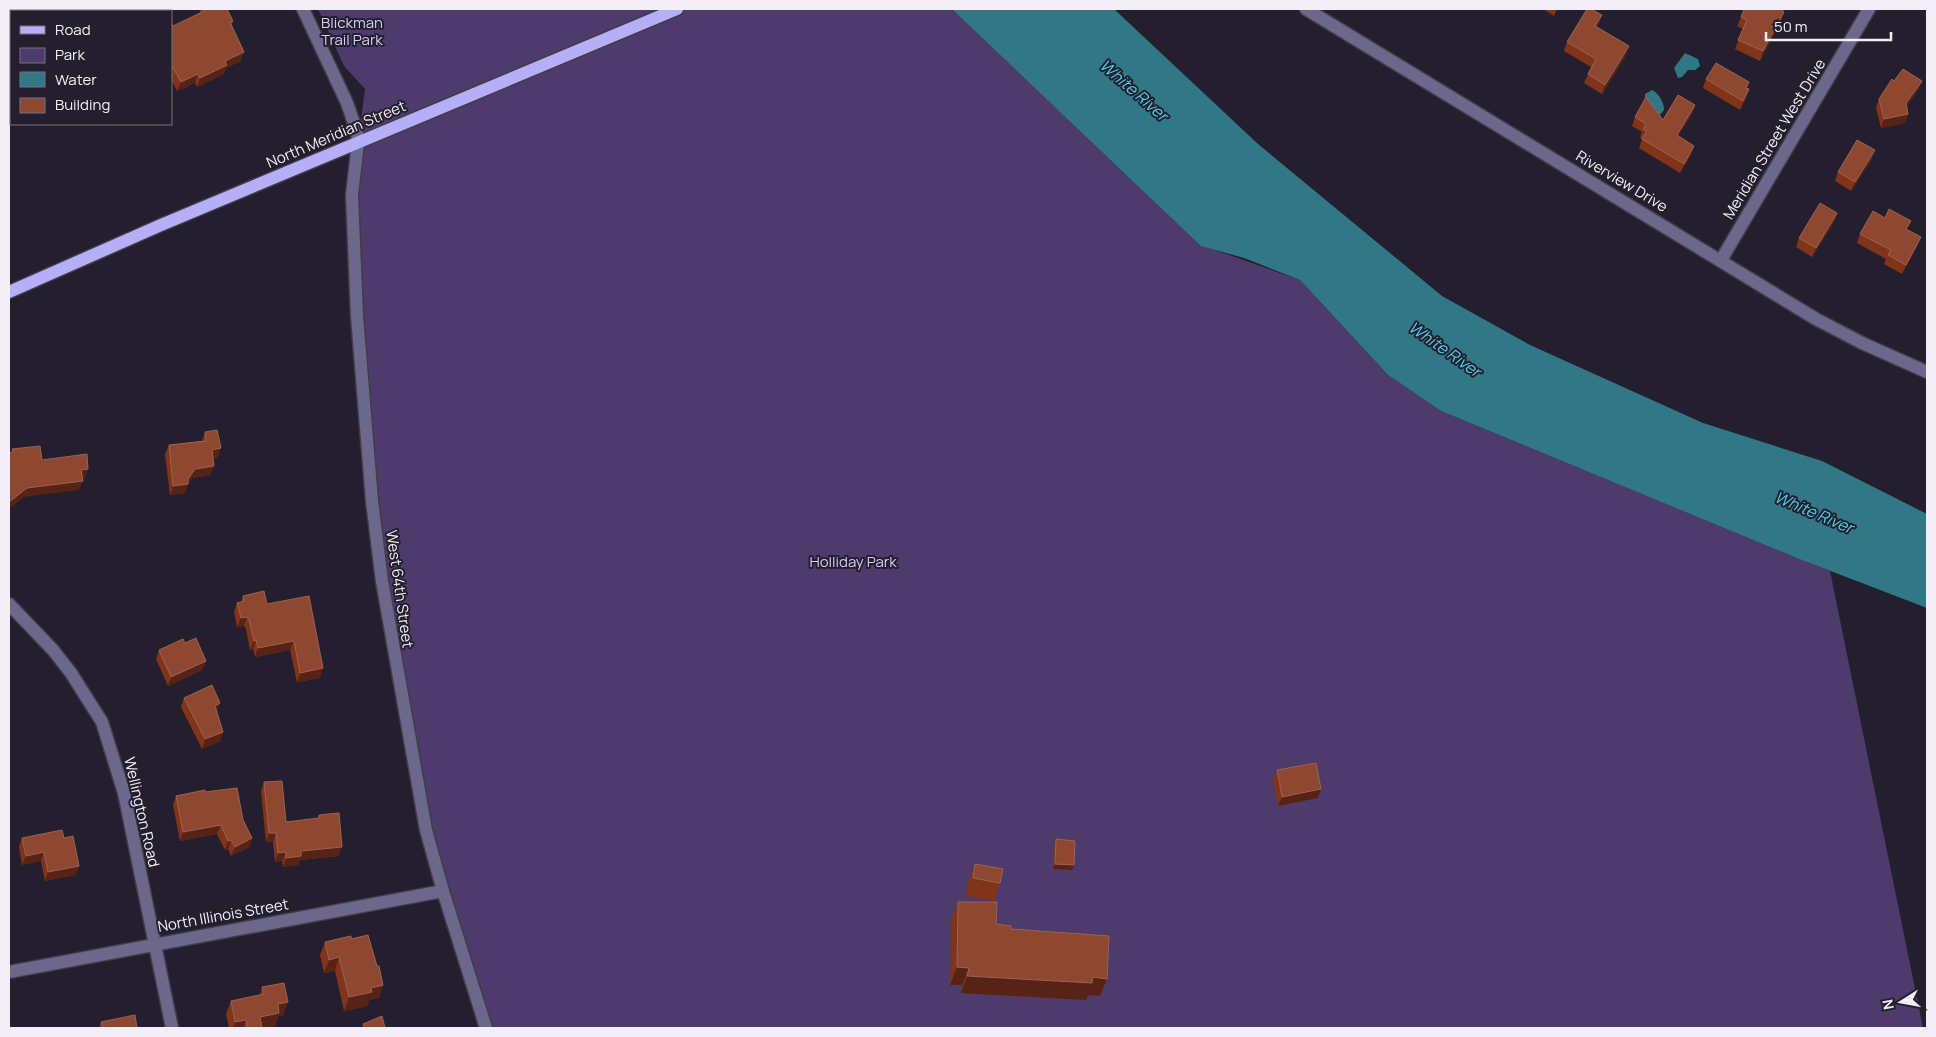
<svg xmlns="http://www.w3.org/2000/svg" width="1936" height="1037" font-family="Manrope,sans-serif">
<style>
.green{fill:#4d3b6b}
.water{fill:#317786}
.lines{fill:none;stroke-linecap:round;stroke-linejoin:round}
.street-casing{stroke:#413c4a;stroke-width:15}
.primary-casing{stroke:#413c4a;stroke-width:15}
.street{stroke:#6c688b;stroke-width:12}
.primary{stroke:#b6aff8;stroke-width:12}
.wall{fill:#813419}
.shaded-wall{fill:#572317}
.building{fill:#8e4831;stroke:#9d6250}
.labels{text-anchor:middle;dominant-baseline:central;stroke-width:4;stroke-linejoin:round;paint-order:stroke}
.park-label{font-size:15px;fill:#d9cbf6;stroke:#241f2e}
.street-label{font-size:15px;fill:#f2eff9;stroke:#241f2e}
.water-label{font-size:16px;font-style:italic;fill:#49d3ed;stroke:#241f2e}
</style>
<rect width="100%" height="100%" fill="#241f2e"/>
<!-- green -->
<path class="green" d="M318,9h635l248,236 99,35 88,95 53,36 389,160 93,457h-1437l-43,-137 -56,-274 -30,-301 1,-173 7,-54 -21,-23z"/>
<!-- water -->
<g class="water">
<path d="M952,9h162l144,135 184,152 88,49 173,78 119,38 105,53v94l-125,-48 -361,-149 -53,-36 -88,-95 -56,-22 -43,-12z"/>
<path d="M1685,53l13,6 2,7 -5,4h-7l-6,7 -4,1 -4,-10z"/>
<path d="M1652,90c7,3 12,13 12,20l-4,5 -15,-13v-8z"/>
</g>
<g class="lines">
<defs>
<g id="street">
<path d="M303,9l44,94 10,29 1,11 -6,52 5,121 15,185 10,80 44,249 17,61 43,137"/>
<path d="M1306,9l510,310 46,24 65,29"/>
<path d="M1721,260l148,-251"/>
<path d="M9,604l44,46 18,23 31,49 22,71 48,235"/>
<path d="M9,972l434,-81"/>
</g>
<path id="primary" d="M9,292l152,-67 516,-216"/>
</defs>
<!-- street casing -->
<use href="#street" class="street-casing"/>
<!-- primary casing -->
<use href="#primary" class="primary-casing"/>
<!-- street -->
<use href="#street" class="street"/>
<!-- primary -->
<use href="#primary" class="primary"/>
</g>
<!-- wall -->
<g class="wall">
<path d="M199,9h28l6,12 -1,4 9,36 -15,7 -2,6 -27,13 -2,-4 -18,8 -6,-12v-56l2,3 28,-13z"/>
<path d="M1543,9h14l-3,7z"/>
<path d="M1782,11l2,1 -3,9 -21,40 -25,-12 8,-20 -6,-3 4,-9z"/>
<path d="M1599,24l-2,3 29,28 -24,39 -18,-11 4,-9 3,-7 -27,-16 3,-9z"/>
<path d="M1706,79l43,3 -2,6 2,1 -3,9 -6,12 -37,-22z"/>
<path d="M1894,81h28l-4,9 -12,17 2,7 -3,9 -24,5 -5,-20 3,-9z"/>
<path d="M1695,105l-3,9 -14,22 13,19 -11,18 -41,-25 3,-9 -2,-1 2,-6 -10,-6 3,-9 28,3z"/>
<path d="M1872,159l-21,32 -16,-10 3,-9z"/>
<path d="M1837,213l-3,9 -22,35 -16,-10 3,-9z"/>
<path d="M1907,230l10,16 -15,28 -18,-10 2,-5 -29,-16 3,-9z"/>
<path d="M205,432l13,25 -5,1 -3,17 -18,3 -4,5 -3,10 -15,2 -5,-41 4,-9 33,-4z"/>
<path d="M243,596l24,8 53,74 -23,4 -7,-32 -35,7 -2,-8 -3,1 -4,-21 -2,-3 -7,1 -3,-15 3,-9 4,-1z"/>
<path d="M185,643l21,18 -4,9 -34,16 -12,-27 3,-9z"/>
<path d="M184,698l33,14 6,20 -3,9 -18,8 -21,-42z"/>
<path d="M1277,770l44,19 -3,9 -40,8 -5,-27z"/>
<path d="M264,782l22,40 32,-3 1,-4 20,41 -39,4 -2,5 -15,2 -1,-6 -7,1 -2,-20h-7l-5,-51z"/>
<path d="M205,792l38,28 9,18 -3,9 -18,9 -3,-7 -3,1 -8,-16 -37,7 -7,-36 3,-9z"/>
<path d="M22,838h42l15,28 -4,9 -30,6 -4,-20 -19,4 -3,-18z"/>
<path d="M1056,839l18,26 -2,5 -19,-1 1,-26z"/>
<path d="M975,864l25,19 -6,18 -28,-5 2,-14z"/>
<path d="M958,902l38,22 15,5 96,50 -7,17 -12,-1 -2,5 -125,-7 1,-8h-12l1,-65z"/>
<path d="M351,939l26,27 6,19 -4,13 -10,2 -2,6 -23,5 -9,-40 -11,2 -4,-18 5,-13z"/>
<path d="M262,987l21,29h-5l-3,10 -10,2h-36l-3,-14 5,-13 29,-6z"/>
<path d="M101,1022l36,6h-38z"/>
</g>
<!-- shaded-wall -->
<g class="shaded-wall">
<path d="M1784,12l-3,9 -21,40 3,-10z"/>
<path d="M1602,15l-3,9 -7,11 3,-9z"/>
<path d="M1629,46l-3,9 -24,39 3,-9z"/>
<path d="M244,52l-3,9 -15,7 -2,6 -27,13 3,-9 25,-17z"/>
<path d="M198,74l-3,9 -18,8 4,-9z"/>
<path d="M1922,81l-4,9 -16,22 4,-9z"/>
<path d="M1749,89l-3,9 -6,12 3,-9z"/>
<path d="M1695,105l-3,9 -19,30 4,-9z"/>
<path d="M1908,114l-3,9 -24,5 3,-9z"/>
<path d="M1694,146l-3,9 -11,18 4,-9z"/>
<path d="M1875,150l-3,9 -21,32 4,-9z"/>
<path d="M1837,213l-3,9 -22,35 4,-9z"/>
<path d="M1921,237l-4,9 -15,28 4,-9z"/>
<path d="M221,448l-3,9 -10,2 4,-9z"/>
<path d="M214,466l-4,9 -18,3 -4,6 -3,9 -15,2 3,-9 15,-7 7,-10z"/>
<path d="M88,469l-3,9 -7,1 3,-9z"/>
<path d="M83,481l-4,9 -55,7 -15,12v-7l18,-14z"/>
<path d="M247,617l-3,9 -7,1 4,-9z"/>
<path d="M256,640l-3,9 -3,1 4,-9z"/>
<path d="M294,641l-4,9 -35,7 3,-9z"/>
<path d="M206,661l-4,9 -34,16 3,-9z"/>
<path d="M323,668l-3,10 -23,4 3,-9z"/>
<path d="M220,703l-3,9 -2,-6z"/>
<path d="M223,732l-3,9 -18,8 3,-10z"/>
<path d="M1321,789l-3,9 -40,8 4,-9z"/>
<path d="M221,825l-4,9 -37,7 3,-9z"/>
<path d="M269,833h7l-3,9h-7z"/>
<path d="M252,838l-3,9 -18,9 4,-9z"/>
<path d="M231,840l-3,9 -3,1 3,-9z"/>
<path d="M342,847l-3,9 -39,4 -2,5 -15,2 3,-9 15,-7z"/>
<path d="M44,852l-3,9 -19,4 4,-9z"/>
<path d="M286,852l-4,9 -7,1 3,-9z"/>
<path d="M1055,864l19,1 -2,5 -19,-1z"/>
<path d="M79,866l-4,9 -30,6 3,-9z"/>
<path d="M339,957l-4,14 -11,2 5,-13z"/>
<path d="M957,967l12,1 -7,17h-12z"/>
<path d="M967,976l126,1 14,2 -7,17 -12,-1 -2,5 -125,-7z"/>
<path d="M383,985l-4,13 -10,2 -2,6 -23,5 5,-14 22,-9z"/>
<path d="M288,1002l-5,14h-5l-3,10 -10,2h-9l4,-11 18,-13z"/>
<path d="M246,1020l-3,8h-10l2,-6z"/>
</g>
<!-- building -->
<g class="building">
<path d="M40,9h19l7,2h-27z"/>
<path d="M98,9l7,2h-8z"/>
<path d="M207,9h20l6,12 -3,1 14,30 -19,9 2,4 -27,13 -2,-4 -17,8 -10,-18v-41l2,3 27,-13z"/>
<path d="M1587,9h4l11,6 -7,11 34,20 -24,39 -17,-11 8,-15 -29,-17z"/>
<path d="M1744,9h38v1l2,2 -21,39 -25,-11 9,-20 -6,-3z"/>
<path d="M1716,63l33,19 -3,6 3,1 -6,12 -37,-22z"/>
<path d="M1903,69l19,12 -16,22 2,11 -24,5 -5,-20 13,-20 2,2z"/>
<path d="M1678,95l17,10 -18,30 17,11 -10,18 -42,-25 5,-8 -4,-2 3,-5 -11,-7 11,-20 17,23z"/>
<path d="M1857,140l18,10 -20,32 -17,-10z"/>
<path d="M1820,203l17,10 -21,35 -17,-10z"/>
<path d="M1889,209l22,12 -5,8 15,8 -15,28 -18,-10 3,-5 -31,-16 13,-23 12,7z"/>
<path d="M217,430l4,18 -9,2 2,16 -19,3 -7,10v5l-15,2 -4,-41 37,-4 -1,-9z"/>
<path d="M40,446l2,14 45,-6 1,15 -7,1 2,11 -56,7 -18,14v-49l4,-1 -1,-3z"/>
<path d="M264,591l3,13 42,-8 14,72 -23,5 -6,-32 -36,7 -2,-8 -2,1 -5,-21 -2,-3 -6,1 -4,-15 7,-2 -1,-5z"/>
<path d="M196,638l10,23 -35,16 -12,-27 24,-11 2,4z"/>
<path d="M212,685l8,18 -5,3 8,26 -18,7 -21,-41z"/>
<path d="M1316,763l5,26 -39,8 -5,-27z"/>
<path d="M282,781l4,41 33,-4v-3l20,-2 3,34 -41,4v5l-15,2v-6l-8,1 -2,-20h-7l-5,-51z"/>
<path d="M237,788l6,32 9,18 -17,9 -4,-7 -3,1 -7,-16 -38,7 -7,-36 29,-6v2z"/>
<path d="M62,830l2,8 9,-2 6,30 -31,6 -4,-20 -18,4 -4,-18z"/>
<path d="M1056,839l19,2 -1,24 -19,-1z"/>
<path d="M975,864l28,5 -3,14 -27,-5z"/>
<path d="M958,902h39l-1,22 15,2v3l98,7 -2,43 -14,-2 -1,6 -125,-7 2,-8 -12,-1z"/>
<path d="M368,935l9,31h2l4,19 -12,3 1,4 -23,5 -10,-40 -10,3 -4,-18 26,-6v3z"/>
<path d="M284,983l4,19 -10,2 1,9 -19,4 2,10 -6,1h-8l-2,-8 -11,2 -4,-21 33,-7 -2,-7z"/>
<path d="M135,1015l2,13h-34l-2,-6z"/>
<path d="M382,1016l3,12h-21l-1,-4z"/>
</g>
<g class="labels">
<!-- park labels -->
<g class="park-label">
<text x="352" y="22">Blickman<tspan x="352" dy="17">Trail Park</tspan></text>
<text x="853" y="561">Holliday Park</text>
</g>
<!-- street labels -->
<g class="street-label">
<text transform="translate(336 134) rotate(-23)">North Meridian Street</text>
<text transform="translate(1774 139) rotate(-59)">Meridian Street West Drive</text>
<text transform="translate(1622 181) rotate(31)">Riverview Drive</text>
<text transform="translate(400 589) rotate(82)">West 64th Street</text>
<text transform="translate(142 812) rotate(77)">Wellington Road</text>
<text transform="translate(223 915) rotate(-10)">North Illinois Street</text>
</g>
<!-- water labels -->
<g class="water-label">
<text transform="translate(1134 90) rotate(41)">White River</text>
<text transform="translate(1445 349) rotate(35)">White River</text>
<text transform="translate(1814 512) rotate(23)">White River</text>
</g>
</g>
<!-- border -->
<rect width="1936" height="1037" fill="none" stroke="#f2eff9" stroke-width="20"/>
<!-- legend -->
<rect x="10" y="10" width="162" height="115" fill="#241f2e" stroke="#76727f"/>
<rect x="20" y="26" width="25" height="8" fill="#b6aff8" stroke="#76727f"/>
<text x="55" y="35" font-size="15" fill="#f2eff9">Road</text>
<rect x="20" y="48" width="25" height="15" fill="#4d3b6b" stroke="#76727f"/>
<text x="55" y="60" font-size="15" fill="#f2eff9">Park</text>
<rect x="20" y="72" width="25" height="15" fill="#317786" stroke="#76727f"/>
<text x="55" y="85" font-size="15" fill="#f2eff9">Water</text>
<rect x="20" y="98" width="25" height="15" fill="#8e4831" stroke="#76727f"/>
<text x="55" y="110" font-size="15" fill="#f2eff9">Building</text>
<!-- north arrow -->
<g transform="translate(1901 1002) rotate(259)" stroke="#241f2e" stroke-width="4" paint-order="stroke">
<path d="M0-4L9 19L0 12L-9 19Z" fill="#f2eff9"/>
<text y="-8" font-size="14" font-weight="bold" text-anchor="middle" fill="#f2eff9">N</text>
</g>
<!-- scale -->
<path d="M1766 32v8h125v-8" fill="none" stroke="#f2eff9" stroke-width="2.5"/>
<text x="1774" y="32" font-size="15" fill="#f2eff9" stroke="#241f2e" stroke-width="4" paint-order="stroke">50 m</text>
</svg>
